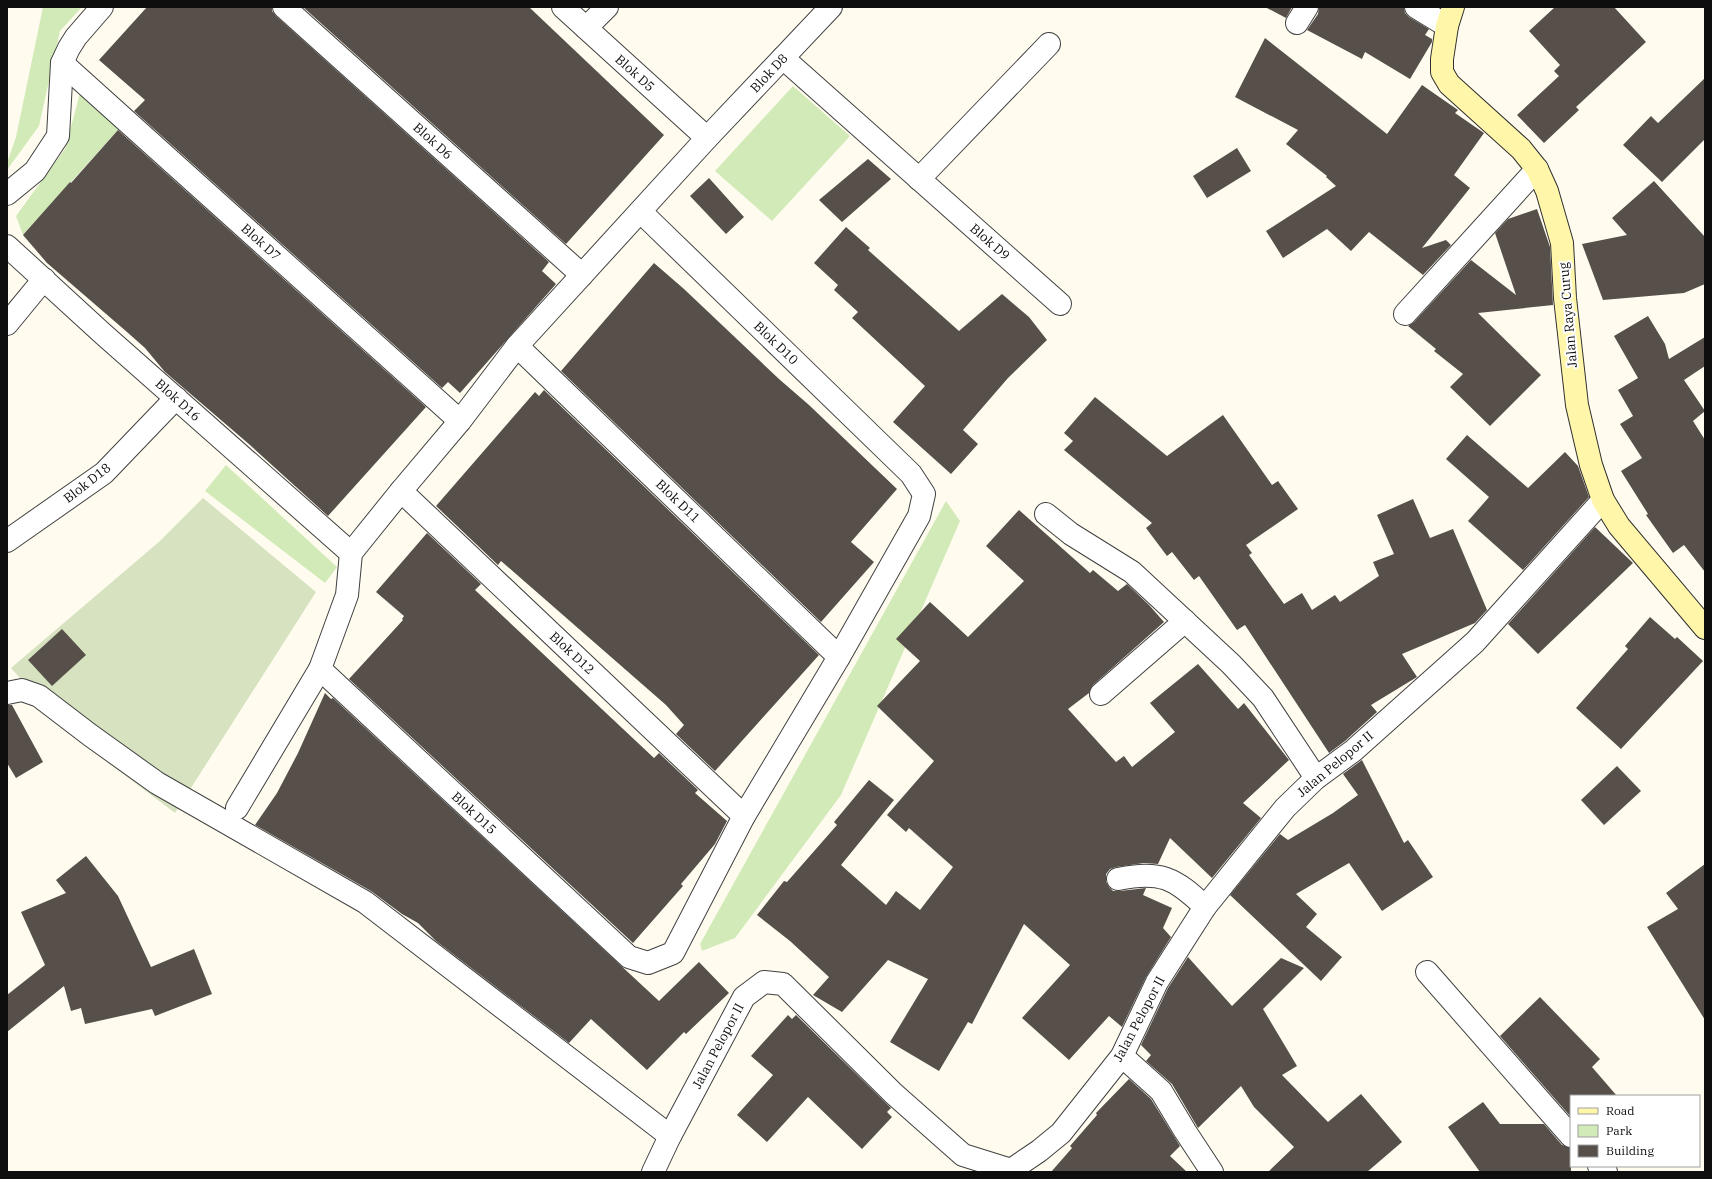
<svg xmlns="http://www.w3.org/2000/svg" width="1712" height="1179" font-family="'IBM Plex Serif',serif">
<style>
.green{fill:#d2eab8}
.cemetery{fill:#d6e2c0}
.building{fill:#574f4a}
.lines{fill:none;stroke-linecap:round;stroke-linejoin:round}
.street-casing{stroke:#414141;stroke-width:24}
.secondary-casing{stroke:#303030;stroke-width:24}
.street{stroke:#fff;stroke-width:22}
.secondary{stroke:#fff6aa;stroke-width:22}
.labels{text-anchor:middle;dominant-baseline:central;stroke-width:4;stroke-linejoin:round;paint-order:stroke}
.street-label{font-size:13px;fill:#0e0e0e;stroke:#fff}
</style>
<rect width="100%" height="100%" fill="#fffcef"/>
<!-- green -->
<g class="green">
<path d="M43,7h39l-22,24 -21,95 -32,44v-7l9,-26z"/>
<path d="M793,86l57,50 -78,85 -57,-50z"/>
<path d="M80,93l39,36 -96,106 -7,-19 49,-67z"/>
<path d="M226,465l111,102 -12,16 -120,-92z"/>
<path d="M946,501l14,20 -119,274 -106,143 -33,13 -2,-7z"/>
</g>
<!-- cemetery -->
<path class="cemetery" d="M203,498l113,94 -141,221 -105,-79 -59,-66 149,-127z"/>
<!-- building -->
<g class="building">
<path d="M147,7h125v4l4,5 273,246 -7,9 14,13 -96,109 -12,-11 -6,6 -308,-277 11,-11 -46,-40z"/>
<path d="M303,7h226l135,128 -98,109z"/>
<path d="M1265,7h27l-6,11z"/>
<path d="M1319,7h85l1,6 4,4 20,12 -4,6 7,4v3l-22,37 -45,-27 -3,7 -55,-29 11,-16z"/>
<path d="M1555,7h59l32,35 -70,65 3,3 -35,33 -27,-28 42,-39 -5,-5 6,-6 -31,-34z"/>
<path d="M1265,38l122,96 35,-49 36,25 -3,3 29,20 -30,42 16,13 -48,60 24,-8 5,5 -28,30 -54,-43 -18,19 -24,-22 -44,29 -17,-27 70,-45 -10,-9 1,-1 -41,-32 12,-14 -63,-33z"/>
<path d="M1705,78v61l-43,43 -39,-37 28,-29 7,7z"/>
<path d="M118,130l308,277 -98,109 -78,-71 -85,-73 -20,-24 -18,-16 -80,-69 -24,-28 47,-53 1,1z"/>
<path d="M1237,148l14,23 -44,27 -14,-22z"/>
<path d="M868,159l23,20 -49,43 -23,-22z"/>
<path d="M709,178l35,39 -18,17 -36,-38z"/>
<path d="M1654,181l51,56v47l-21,9 -81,7 -21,-56 45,-9 -15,-17z"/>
<path d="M1537,209l13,38 3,58 -75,8 63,62 -51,51 -40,-39 13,-13 -29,-23 2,-2 -28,-23 6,-4 57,-62 45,35 -21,-62 13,-14z"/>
<path d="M846,227l24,21 -2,2 91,81 43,-37 27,23 18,23 -39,38 -45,52 15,14 -27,30 -58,-52 32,-36 -73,-68 6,-6 -24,-22 4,-5 -24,-22z"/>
<path d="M654,263l30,26 95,90 30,26 88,84 -46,53 23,20 -53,60 -260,-251z"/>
<path d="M1648,316l17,28 4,15 36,-22v29l-21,14 21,31 -12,10 12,19v132l-21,-27 -11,8 -27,-38 2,-1 -27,-43 21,-13 -22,-34 13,-8 -15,-26 20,-12 -24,-42z"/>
<path d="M544,390l275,265 -104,116 -39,-37 8,-9 -18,-20 -165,-144 -3,4 -62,-59 99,-114 4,4z"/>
<path d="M1095,397l72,59 56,-41 49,70 6,-4 20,28 -52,36 6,8 -3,2 35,49 18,-11 10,17 23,-15 5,7 39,-26 -6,-14 21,-8 -17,-39 36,-16 17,39 23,-9 34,81 -12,13 -73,31 15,23 -46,28 6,7 -32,29 -16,12 -84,-128 -8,5 -38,-54 -5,4 -22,-28 -5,4 -21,-28 6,-5 -88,-73 9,-9 -9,-8z"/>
<path d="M1467,435l61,53 37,-36 13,14 11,31 -66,73 -55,-49 21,-24 -43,-38z"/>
<path d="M1019,510l71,63 3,-3 25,21 9,-7 22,21 15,17 -71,63 -4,8 -21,16 48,53 8,-6 8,11 43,-35 -25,-29 48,-39 40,45 6,-6 45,57 -46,43 18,15 -49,60 -42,-40 -12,26 -14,-1 -28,4 -6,2 -4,5v8l3,5 4,4h7l26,-3 -3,7 29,13 -9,20 8,9 -25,40 -24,50 -13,-11 -40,44 -47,-42 48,-53 -46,-41 -52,100 -4,-2 -29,49 -49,-29 38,-63 -40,-19 -46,52 -29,-17 16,-18 -39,-36 -33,-26 27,-34 3,1 50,-57 -3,-3 35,-42 25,20 -53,65 45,40 10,-14 24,19 33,-43 -44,-39 -3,4 -19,-17 47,-54 -57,-55 43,-45 -24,-22 34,-37 38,35 56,-56 -38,-35z"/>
<path d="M1595,527l38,36 -95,91 -30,-30z"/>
<path d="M427,533l54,51 -6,6 179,168 5,-5 39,37 -3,3 32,28 -12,23 -34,40 2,2 -50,57 -284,-264 54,-59 -1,-1 2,-3 -28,-24z"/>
<path d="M1650,617l25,22 2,-2 26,24 -82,88 -45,-41 52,-59 -3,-3z"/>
<path d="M62,629l24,26 -34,31 -24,-26z"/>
<path d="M325,693l6,6 2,-1 326,303 40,-39 30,31 -43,41 -2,-2 -37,38 -56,-51 -22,24 -133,-102 -18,-18 -16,-9 -31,-23 -116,-66 22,-32 21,-40z"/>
<path d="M7,705h5l31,57 -27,16 -9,-15z"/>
<path d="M1362,760l42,83 4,-3 25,37 -51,34 -33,-48 -53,31 21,20 -11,13 36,30 -21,24 -91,-86 50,-61 8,6 45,-27 25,-18 -15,-21z"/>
<path d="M1617,766l24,25 -37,34 -23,-25z"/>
<path d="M86,856l32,40 33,71 43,-18 18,45 -57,22 -3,-7 -67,15 -4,-16 -10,3 -7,-25 -57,46v-37l38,-30 -24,-53 45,-19 -10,-13z"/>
<path d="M1705,864v156l-58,-93 31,-18 -12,-16z"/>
<path d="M1188,957l44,49 49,-48 23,10 -41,41 34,57 -15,9 46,47 33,-28 41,48 -35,30h-99l26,-25 -40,-40 -13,-21 -43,42 -26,-44 -26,-23 5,-6 -10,-10 27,-57z"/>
<path d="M1540,997l60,62 -8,8 25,29h-46v21l-71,-81z"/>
<path d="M788,1015l4,4 4,-4 95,93 -4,4 5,5 -30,32 -54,-52 -41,45 -30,-27 36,-40 -22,-19z"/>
<path d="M1129,1079l22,20 29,47 -10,10 17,16h-136l21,-24 -2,-2 27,-31 -1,-2z"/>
<path d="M1483,1102l17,22h44l18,21 9,3v24h-91l-32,-45z"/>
</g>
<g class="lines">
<defs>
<g id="street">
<path d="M284,7l298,268"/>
<path d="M563,7l144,131"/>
<path d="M1416,7l31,19"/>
<path d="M1297,23l10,-16"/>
<path d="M586,28l21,-21"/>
<path d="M783,58l277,246"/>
<path d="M62,63l398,358"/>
<path d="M919,179l130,-135"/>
<path d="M7,194l28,-23 23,-35 4,-73 7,-15 7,-11 26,-30"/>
<path d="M7,246l95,87 249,220"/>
<path d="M1405,314l132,-145"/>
<path d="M7,324l37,-45"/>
<path d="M517,346l322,311"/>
<path d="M401,491l343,325"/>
<path d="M1046,514l25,20 61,38 99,92 32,34 53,80"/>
<path d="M7,541l97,-68 72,-75"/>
<path d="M320,669l309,288 19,6 25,-10 71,-137 95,-159 80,-141 5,-22 -13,-20 -270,-262"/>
<path d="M7,693l15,-3 17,6 51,39 67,48 208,119 305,234"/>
<path d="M1101,694l84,-73"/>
<path d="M237,808l83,-139 27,-74 4,-42 50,-62 59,-70 57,-75 190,-208 124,-131"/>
<path d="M1118,879c42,-9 57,-1 87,28"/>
<path d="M1427,972l144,164"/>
<path d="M1122,1056l39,35 24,40 27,41"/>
<path d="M1599,1166l7,6"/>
<path d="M653,1172l17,-36 74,-139 20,-15 19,2 111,110 69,61 48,15 28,-19 22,-18 61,-77 35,-74 48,-75 80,-99 31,-30 37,-27 122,-109 128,-142"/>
</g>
<path id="secondary" d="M1453,7l-6,19 -5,33v13l7,12 72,65 16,20 10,22 15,52 3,55 12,107 14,60 12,35 16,26 86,102"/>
</defs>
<!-- street casing -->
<use href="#street" class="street-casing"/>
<!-- secondary casing -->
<use href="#secondary" class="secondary-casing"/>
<!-- street -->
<use href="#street" class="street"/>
<!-- secondary -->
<use href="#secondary" class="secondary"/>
</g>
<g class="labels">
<!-- street labels -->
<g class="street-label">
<text transform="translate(635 73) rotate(42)">Blok D5</text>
<text transform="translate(769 73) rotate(-47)">Blok D8</text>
<text transform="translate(433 141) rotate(42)">Blok D6</text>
<text transform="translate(261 242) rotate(42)">Blok D7</text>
<text transform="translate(990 242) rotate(41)">Blok D9</text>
<text transform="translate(1568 315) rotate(-95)">Jalan Raya Curug</text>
<text transform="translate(776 343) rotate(44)">Blok D10</text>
<text transform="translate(178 400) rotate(42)">Blok D16</text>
<text transform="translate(87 483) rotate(-38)">Blok D18</text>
<text transform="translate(678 501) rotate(44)">Blok D11</text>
<text transform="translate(572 653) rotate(43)">Blok D12</text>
<text transform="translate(1335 764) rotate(-40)">Jalan Pelopor II</text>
<text transform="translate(474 813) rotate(43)">Blok D15</text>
<text transform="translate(1139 1019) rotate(-62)">Jalan Pelopor II</text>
<text transform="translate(718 1046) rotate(-62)">Jalan Pelopor II</text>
</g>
</g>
<!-- border -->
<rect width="1712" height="1179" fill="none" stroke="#0e0e0e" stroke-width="16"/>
<!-- legend -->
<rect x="1570" y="1095" width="130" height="72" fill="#ffffff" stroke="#9f9f9f"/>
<rect x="1578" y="1108" width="20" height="6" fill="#fff6aa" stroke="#9f9f9f"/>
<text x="1606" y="1115" font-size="12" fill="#0e0e0e">Road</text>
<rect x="1578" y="1125" width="20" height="12" fill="#d2eab8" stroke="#9f9f9f"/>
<text x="1606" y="1135" font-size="12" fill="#0e0e0e">Park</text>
<rect x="1578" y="1145" width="20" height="12" fill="#574f4a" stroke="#9f9f9f"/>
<text x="1606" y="1155" font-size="12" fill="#0e0e0e">Building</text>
</svg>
